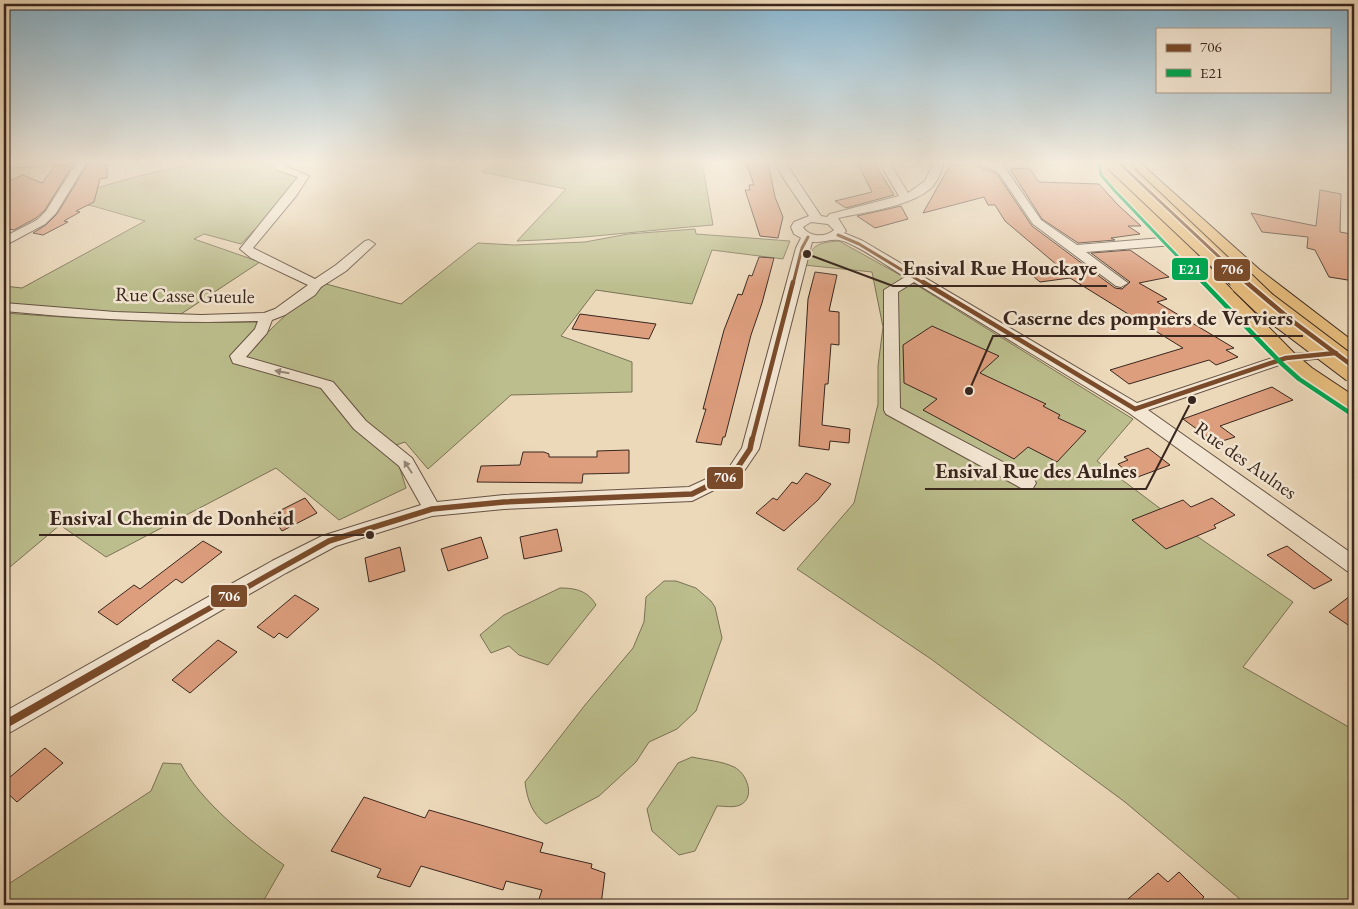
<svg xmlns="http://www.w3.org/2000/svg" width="1358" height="909" font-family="'EB Garamond',serif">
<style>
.green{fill:#bcbe8d;stroke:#7a7256}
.building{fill:#dd9e7e;stroke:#39261e}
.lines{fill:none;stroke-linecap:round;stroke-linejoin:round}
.minor-casing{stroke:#665345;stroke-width:2}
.trunk-casing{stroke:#39261e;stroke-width:2}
.motorway-casing{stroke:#39261e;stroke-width:2}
.minor{fill:#f3e6d2;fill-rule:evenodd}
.trunk{fill:#e6bc7d;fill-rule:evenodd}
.motorway{fill:#e6bc7d;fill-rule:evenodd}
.motorway-bridge-far1-casing{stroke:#39261e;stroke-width:20;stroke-linecap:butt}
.motorway-bridge-casing{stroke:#39261e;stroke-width:26;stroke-linecap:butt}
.motorway-bridge-far1{stroke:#e6bc7d;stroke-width:18}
.motorway-bridge{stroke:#e6bc7d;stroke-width:24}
.bus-1-far3-casing{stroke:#f3e6d2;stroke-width:5.5}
.bus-1-far2-casing{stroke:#f3e6d2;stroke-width:8}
.bus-1-far1-casing{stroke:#f3e6d2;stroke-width:9}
.bus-1-casing{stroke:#f3e6d2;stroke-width:11}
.bus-2-far1-casing{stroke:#f3e6d2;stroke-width:5.5}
.bus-2-casing{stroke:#f3e6d2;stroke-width:8}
.bus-1-far3{stroke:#7a4b2a;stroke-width:3}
.bus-1-far2{stroke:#7a4b2a;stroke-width:4.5}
.bus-1-far1{stroke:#7a4b2a;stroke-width:5.5}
.bus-1{stroke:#7a4b2a;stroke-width:8}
.bus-2-far1{stroke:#00a651;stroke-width:3}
.bus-2{stroke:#00a651;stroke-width:4.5}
.oneway{fill:#968678}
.labels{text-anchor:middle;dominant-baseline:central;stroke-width:5;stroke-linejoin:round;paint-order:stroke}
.street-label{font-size:20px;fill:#39261e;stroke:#f3e6d2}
.leader{fill:none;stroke:#39261e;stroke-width:2}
.callout-dot{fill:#39261e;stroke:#f3e6d2;stroke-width:2}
.callout-label{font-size:21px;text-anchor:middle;font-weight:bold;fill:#39261e;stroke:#f3e6d2;stroke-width:5;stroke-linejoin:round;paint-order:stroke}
.line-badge{stroke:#f3e6d2;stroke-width:2}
.badge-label{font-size:14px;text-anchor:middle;font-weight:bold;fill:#fff}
</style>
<rect width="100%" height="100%" fill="#ecd9ba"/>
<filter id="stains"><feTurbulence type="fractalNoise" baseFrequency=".004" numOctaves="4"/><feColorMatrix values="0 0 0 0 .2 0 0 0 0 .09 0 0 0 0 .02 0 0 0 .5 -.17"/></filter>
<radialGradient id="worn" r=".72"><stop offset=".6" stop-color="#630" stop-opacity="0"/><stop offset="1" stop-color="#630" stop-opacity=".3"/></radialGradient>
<!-- green -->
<g class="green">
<path d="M200,162h65l33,15 -2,9 -55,58 -37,-10 -10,5 66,23 -82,54 -174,-11v-19l18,2 123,-67 -52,-15 -26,-4 8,-8 64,-18z"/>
<path d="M495,162h207l11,63c-65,5 -130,14 -196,16l49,-52 -84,-17z"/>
<path d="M695,229l1,5 94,7 -7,18 -71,-9 -20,54 -96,-14 -35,46 71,26v30l-121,3 -83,74 -23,-27 -12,4 13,42 -67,32 -63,-52 -170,89 -46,-32 -56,47v-259c84,6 168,11 253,9l-2,7 -24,30 14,-5 47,-45 34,-25 75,20 77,-61 36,2 71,-3 43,-8z"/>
<path d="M839,241l63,35 231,143 -36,42 101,76 95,65 -50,65 111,63v175h-107l-122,-103 -194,-143 -134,-90 57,-66 24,-99v-38l5,-39 -11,-55 -68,-7c9,-21 13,-22 35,-24z"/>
<path d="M664,581h12l20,7 15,13 4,6 7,31 -26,73 -19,18 -28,13 -13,20 -37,34 -53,28c-14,-10 -19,-25 -21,-42l60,-77 48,-57 11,-26 2,-25z"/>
<path d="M560,588c16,0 28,3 36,17l-48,60 -29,-10 -10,-9 -18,7 -11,-18 24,-20z"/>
<path d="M692,757c13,3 30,4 42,10 13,6 22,31 6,38 -6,3 -16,1 -23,1l-22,45 -16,4 -27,-24 -5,-22 31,-46z"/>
<path d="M163,763l18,1c19,37 69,77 103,101l-23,40h-257v-18l147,-96z"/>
</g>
<!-- building -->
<g class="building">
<path d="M89,162h18v16l-7,1 -6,23 -18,9 4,1 -16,9 4,1 -25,13 -10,-2 13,-8 11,-11z"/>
<path d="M746,162h22l7,35 8,20 -5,21 -18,-2 -15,-46h5l-1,-5h5z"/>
<path d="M857,162h17l20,33 -48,13 -11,-7 37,-9z"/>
<path d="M74,163l-29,47 -9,8 -22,12 -10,-2v-45l19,-8 19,8 12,-16z"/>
<path d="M969,163l28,11 35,52 83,62 7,1 8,-7 -39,-29 39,-3 39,27 -30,6 28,16 -10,3 77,46 -8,2 12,7 -22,8 -7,-5 -80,24 -19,-14 73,-22 -113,-70 -30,4 -15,-13 32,-4 -52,-44 -10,-16h-7l-4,-8 -61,16 27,-48 11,1z"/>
<path d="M1029,168l10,14 60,2 19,21 23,21h-13l12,8 -29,4 4,2 -37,3 -36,-24 -32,-50z"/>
<path d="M1320,190l21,4 -1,38 11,2 3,24v23l-25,-4 -14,-27 -8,-2 1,-11 -46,-5 -11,-19 65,13z"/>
<path d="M901,206l7,13 -33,9 -18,-12z"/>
<path d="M759,257l15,1 -12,45 -11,32 -26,102h-2l-2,8 -25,-3 10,-33h-3l21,-79 14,-36 4,1 7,-20 3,1z"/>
<path d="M815,272l22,3 -8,36 10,1v33l-8,-1 -3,40h-3l-3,41 28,4 -1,14 -19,-2 -1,9 -30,-4 9,-147z"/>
<path d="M580,314l76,10 -7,15 -77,-10z"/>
<path d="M932,326l67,30 -19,17 66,31 -3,2 17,9 -2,3 28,13 -29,31 -29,-15 -14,12 -91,-49 14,-11 -33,-16 -1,-38z"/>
<path d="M1272,387l21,13 -73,26 15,11 -19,6 -33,-24z"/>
<path d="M1148,448l22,17 -35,13 -17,-14 10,-4 -4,-3z"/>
<path d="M629,450v23l-46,1 -1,9 -105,-1 4,-16 39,-1 3,-13h21l5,2v3h48v-6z"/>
<path d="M806,473l25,11 -13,16 -34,31 -28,-18 17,-15 4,2 15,-18 5,2z"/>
<path d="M305,498l12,15 -35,18 -11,-16z"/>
<path d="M1212,498l23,17 -21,10 2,3 -50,21 -34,-29 51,-20 8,7z"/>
<path d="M557,529l5,22 -38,8 -4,-22z"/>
<path d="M481,537l7,21 -40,13 -7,-22z"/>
<path d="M203,541l19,11 -40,31 -6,-4 -59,46 -19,-13 36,-27 6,4z"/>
<path d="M1287,546l22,17 23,17 -18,9 -47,-34z"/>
<path d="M400,547l5,24 -36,11 -4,-24z"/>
<path d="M1354,593v36l-25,-17z"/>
<path d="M295,595l24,14 -32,29 -8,-5 -5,5 -17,-11z"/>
<path d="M218,640l19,12 -47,41 -18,-13z"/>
<path d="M45,748l18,15 -46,39 -13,-12v-8z"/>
<path d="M364,797l61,21 4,-8 114,33 -3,9 52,12 -1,4 14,5 -4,32h-64l5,-15 -36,-9 -3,9 -82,-24 -11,21 -33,-10 4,-8 -50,-18z"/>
<path d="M1179,872l25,25 -8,8h-75l37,-32 10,9z"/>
</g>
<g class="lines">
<defs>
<g id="minor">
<path d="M4,162h59l-5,3 -54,3z"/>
<path d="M77,162h10l-31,51 -11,11 -41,22v-9l33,-17 9,-9z"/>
<path d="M271,162h10l4,4 24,10 -13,20 -43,52 62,31 21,-14 29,-24 4,-1 6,4 -29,27 -25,16 -6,8 -30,20 -13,5 -5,13 -21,24 87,25 33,39 46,37 25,44 67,-7 185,-8 39,-18 14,-21 54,-200 5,-10 -7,-4 -3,-7 3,-5 15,-6 -25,-37 -9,-17h10l36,54 6,1 3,-3 69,-18 -20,-34h10l19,31 17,-12 9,-19h10c-3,9 -6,20 -14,27 -21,18 -66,23 -92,29l8,13 -2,2 19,8 274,162 144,-48 60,-5 2,3 -2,3 -53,6 -140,48 206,145v18l-7,-2 -218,-158 -215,-131 -16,10 2,116 133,70 3,5 -3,5 -6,1 -6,-1 -135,-74 -2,-4v-120l21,-13c-15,-9 -51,-35 -66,-37 -9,-1 -18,3 -27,2l-53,207 -19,28 -48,24 -188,8 -72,7 -96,30 -50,27 -282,163v-24l268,-151 50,-25 99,-31 -22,-39 -45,-37 -33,-41 -88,-25 -3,-7 25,-27 3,-8c-85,3 -170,-2 -254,-10v-8l111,9 86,3 63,-2 11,-4 33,-24 -57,-27 -11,-9 58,-72 -21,-7zM811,222l17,2 6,6c-9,8 -25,7 -31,-3z"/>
<path d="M974,162h27l40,58 36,25 109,-9 6,4 -6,4 -100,8 42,31 -7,4 -5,-1 -83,-62 -35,-52z"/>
</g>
<path id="trunk" d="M1098,162h16l2,8 9,11 169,172 18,15 42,28v19l-9,-2 -51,-35 -16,-15 -165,-174 -13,-18z"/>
<path id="motorway" d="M1122,162h17l121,108 94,72v18l-8,-2 -100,-80z"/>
</defs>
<!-- minor casing -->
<use href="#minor" class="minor-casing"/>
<!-- trunk casing -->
<use href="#trunk" class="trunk-casing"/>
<!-- motorway casing -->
<use href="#motorway" class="motorway-casing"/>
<!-- minor -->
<use href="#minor" class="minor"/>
<!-- trunk -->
<use href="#trunk" class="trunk"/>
<!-- motorway -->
<use href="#motorway" class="motorway"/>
<defs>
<path id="motorway-bridge-far1" d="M1114,162l129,122"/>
<path id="motorway-bridge" d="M1242,282l22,21 90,68"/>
</defs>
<!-- motorway-bridge-far1 casing -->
<use href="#motorway-bridge-far1" class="motorway-bridge-far1-casing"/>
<!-- motorway-bridge casing -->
<use href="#motorway-bridge" class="motorway-bridge-casing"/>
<!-- motorway-bridge-far1 -->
<use href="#motorway-bridge-far1" class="motorway-bridge-far1"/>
<!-- motorway-bridge -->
<use href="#motorway-bridge" class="motorway-bridge"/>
<defs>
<g id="bus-1-far3">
<path d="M1118,162l130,122"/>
<path d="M838,235l21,9 66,40"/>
<path d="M793,284l9,-36 6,-11"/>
</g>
<g id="bus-1-far2">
<path d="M923,282l212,127"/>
<path d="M1246,282l45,38 63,47"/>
<path d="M1135,409l151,-51 50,-5"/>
<path d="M752,441l41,-159"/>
</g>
<path id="bus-1-far1" d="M144,645l185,-104 103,-32 72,-7 188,-8 42,-21 16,-24 2,-10"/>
<path id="bus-1" d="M4,725l142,-81"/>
<path id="bus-2-far1" d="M1099,164l2,11 13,15 90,94"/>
<path id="bus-2" d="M1203,282l78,81 18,16 51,34"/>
</defs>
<!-- bus-1-far3 casing -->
<use href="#bus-1-far3" class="bus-1-far3-casing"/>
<!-- bus-1-far2 casing -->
<use href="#bus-1-far2" class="bus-1-far2-casing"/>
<!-- bus-1-far1 casing -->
<use href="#bus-1-far1" class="bus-1-far1-casing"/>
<!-- bus-1 casing -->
<use href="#bus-1" class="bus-1-casing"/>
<!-- bus-2-far1 casing -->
<use href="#bus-2-far1" class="bus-2-far1-casing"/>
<!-- bus-2 casing -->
<use href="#bus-2" class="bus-2-casing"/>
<!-- bus-1-far3 -->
<use href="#bus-1-far3" class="bus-1-far3"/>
<!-- bus-1-far2 -->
<use href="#bus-1-far2" class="bus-1-far2"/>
<!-- bus-1-far1 -->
<use href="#bus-1-far1" class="bus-1-far1"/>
<!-- bus-1 -->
<use href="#bus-1" class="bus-1"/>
<!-- bus-2-far1 -->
<use href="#bus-2-far1" class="bus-2-far1"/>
<!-- bus-2 -->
<use href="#bus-2" class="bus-2"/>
</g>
<!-- one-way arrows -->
<defs><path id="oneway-solid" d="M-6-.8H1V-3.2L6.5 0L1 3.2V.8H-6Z" transform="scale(1.25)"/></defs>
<g class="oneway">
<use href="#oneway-solid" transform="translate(282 372) rotate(-170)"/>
<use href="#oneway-solid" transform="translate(408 467) rotate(-123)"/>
</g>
<!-- sky -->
<linearGradient id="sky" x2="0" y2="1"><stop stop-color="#88b6d0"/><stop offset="0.56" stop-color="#f6eee0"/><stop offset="1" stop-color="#f6eee0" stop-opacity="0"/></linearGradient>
<rect width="1358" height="289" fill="url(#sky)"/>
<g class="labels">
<!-- street labels -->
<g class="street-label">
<text transform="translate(185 295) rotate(1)">Rue Casse Gueule</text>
<text transform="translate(1246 460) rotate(35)">Rue des Aulnes</text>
</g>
</g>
<!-- callouts -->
<path class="leader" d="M807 254L893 286H1107M969 391L993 336H1303M1192 400L1146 489H925M370 535L304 535H39"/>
<g class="callout-dot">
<circle cx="807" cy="254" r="5"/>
<circle cx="969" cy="391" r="5"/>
<circle cx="1192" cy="400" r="5"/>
<circle cx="370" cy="535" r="5"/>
</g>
<g class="callout-label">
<text x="1000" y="275">Ensival Rue Houckaye</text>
<text x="1148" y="325">Caserne des pompiers de Verviers</text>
<text x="1036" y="478">Ensival Rue des Aulnes</text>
<text x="172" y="525">Ensival Chemin de Donheid</text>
</g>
<g class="line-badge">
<rect x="1171" y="257" width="38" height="24" rx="5" fill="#00a651"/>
<rect x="1213" y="258" width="38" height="24" rx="5" fill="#7a4b2a"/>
<rect x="706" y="466" width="38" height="24" rx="5" fill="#7a4b2a"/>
<rect x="210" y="584" width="38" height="24" rx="5" fill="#7a4b2a"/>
</g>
<g class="badge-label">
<text x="1190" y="274">E21</text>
<text x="1232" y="274">706</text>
<text x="725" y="482">706</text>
<text x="229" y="601">706</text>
</g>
<!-- margin -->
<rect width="1358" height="909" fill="none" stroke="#ecd9ba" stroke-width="20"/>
<rect x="5" y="5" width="1348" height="899" fill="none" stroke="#39261e" stroke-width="2.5"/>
<rect x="10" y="10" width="1338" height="889" fill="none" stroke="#39261e"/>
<!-- legend -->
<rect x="1156" y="28" width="175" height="65" fill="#f3e6d2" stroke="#a9998a"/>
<rect x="1166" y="44" width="25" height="8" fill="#7a4b2a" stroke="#a9998a"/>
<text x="1200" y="52" font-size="15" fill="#39261e">706</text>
<rect x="1166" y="69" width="25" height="8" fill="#00a651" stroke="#a9998a"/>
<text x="1200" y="78" font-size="15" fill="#39261e">E21</text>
<rect width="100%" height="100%" filter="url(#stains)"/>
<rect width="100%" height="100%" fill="url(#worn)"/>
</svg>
